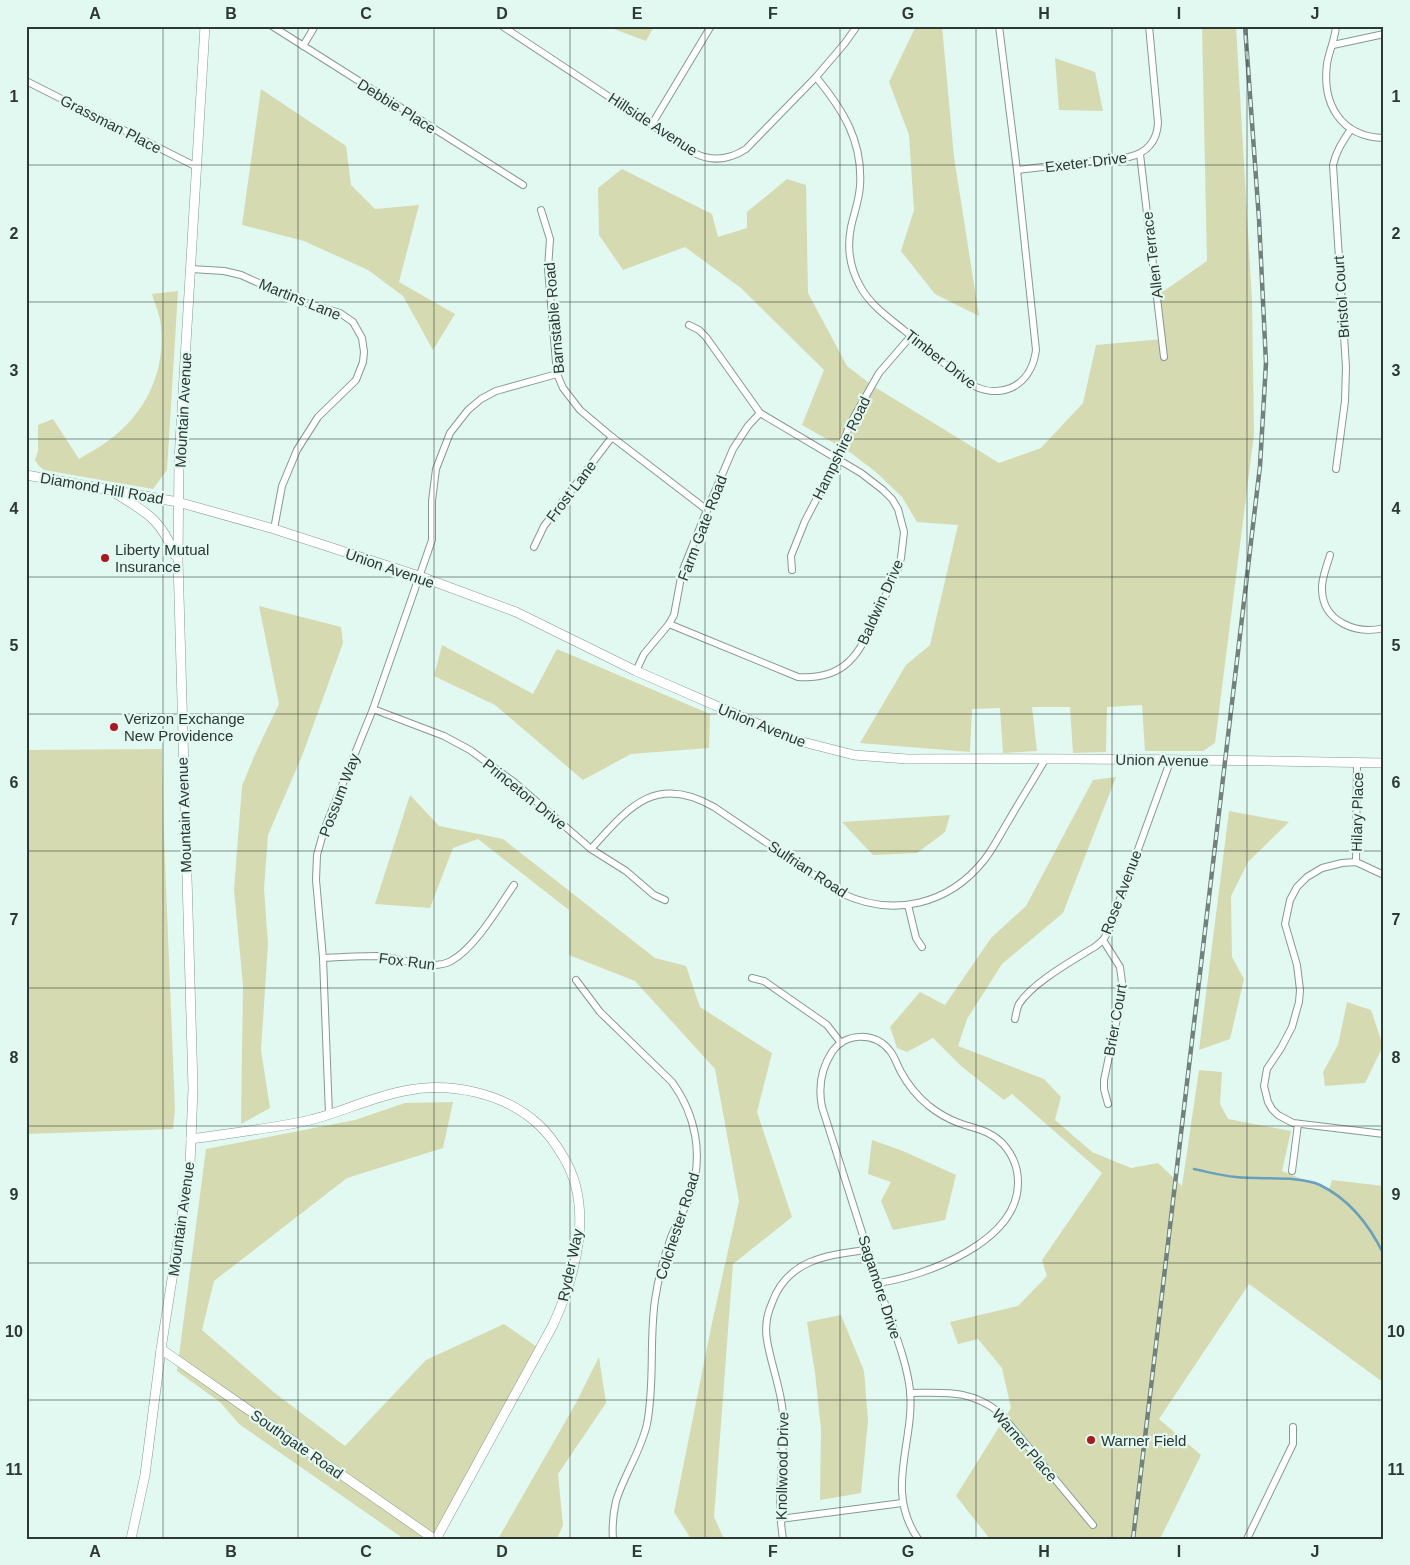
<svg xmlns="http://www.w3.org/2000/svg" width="1410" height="1565" font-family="Arial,sans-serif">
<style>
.green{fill:#d5dab0}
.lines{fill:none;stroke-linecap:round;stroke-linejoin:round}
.stream{stroke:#68a0bd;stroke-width:2.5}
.street-casing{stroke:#849a92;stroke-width:8}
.secondary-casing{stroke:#849a92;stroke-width:10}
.street{stroke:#fff;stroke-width:6}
.secondary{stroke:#fff;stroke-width:9}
.rail-casing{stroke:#72817c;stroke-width:4.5}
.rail{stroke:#e1f9f1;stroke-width:2.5;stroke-dasharray:8;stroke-linecap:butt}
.grid{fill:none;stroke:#2d3733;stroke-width:1;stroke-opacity:0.55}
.poi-dot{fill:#ab1820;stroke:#e1f9f1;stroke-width:2}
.labels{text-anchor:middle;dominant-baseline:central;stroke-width:4.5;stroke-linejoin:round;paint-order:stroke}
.street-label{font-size:15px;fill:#2d3733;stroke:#e1f9f1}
.poi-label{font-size:15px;fill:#2d3733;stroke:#e1f9f1;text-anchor:start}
.neatline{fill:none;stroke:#2d3733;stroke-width:2}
.grid-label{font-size:16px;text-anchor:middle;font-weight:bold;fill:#2d3733}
</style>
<rect width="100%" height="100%" fill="#e1f9f1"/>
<!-- green -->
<g class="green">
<path d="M606,26h48l-8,15z"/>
<path d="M916,26h26l12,131 25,159 -44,-22 -34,-43 13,-41 -5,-75 -20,-53z"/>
<path d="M1202,26h34l16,275 2,133 -39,309 -12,8h-58l-3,-46 -35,2 -1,45 -33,1 -3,-46h-38l5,44 -34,2 -3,-45 -28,1 -2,43 -110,-9 46,-78 24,-20 28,-120 -41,-3 -15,-25 -25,-24 -26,-20 -49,-28 22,-55 -83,-82 -56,-41 -62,23 -24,-35 -1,-47 24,-19 90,45 6,23 29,-9v-16l40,-33 19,6 2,108 39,73 26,20 126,77 42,-15 42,-45 13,-58 67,-6 -5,-44 49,-34z"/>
<path d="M1055,58l40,14 8,39 -44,-1z"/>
<path d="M261,89l85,57 5,39 24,24 44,-4 -20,77 56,32 -22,36 -30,-54 -35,-26 -64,-29 -62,-16z"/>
<path d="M178,291l-11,179 -14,19 -109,-19 -5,-4 -4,-6 3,-9v-26l15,-6 26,40c9,-6 20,-11 29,-18 37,-27 57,-67 53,-113 0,-11 -6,-23 -9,-34z"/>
<path d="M259,606l82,21 2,16 -41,113 -34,79 -4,54 4,55 -7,106 9,58 -29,16 2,-139 -9,-95 8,-104 14,-34 23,-48z"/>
<path d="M442,645l91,49 24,-45 153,65 -1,34 -78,6 -48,26 -88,-75 -61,-29z"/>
<path d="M162,749l2,88 11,272 -2,20 -147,5v-384z"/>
<path d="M1116,777l-53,136 -61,51 -35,55 -9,27 86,33 17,18 -6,23 37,32 39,16 27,-5 24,23 17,-116 23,2 -2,32 8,15 63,12 -9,40 47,19 3,-10 52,6v197l-135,-99 -90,135 42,36 -41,84h-170l-34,-43 55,-88 -9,-40 -24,-29 -20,5 -8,-22 68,-16 29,-30 -5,-16 60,-87 -90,-79 -8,6 -43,-34 -28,-28 -26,14 -10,-4 -7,-21 30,-35 25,13 46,-67 35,-32 67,-126z"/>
<path d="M410,795l29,31 64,13 152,119 31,8 14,41 72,46 -15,59 35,105 -59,47 -19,253 10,22h-33l-17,-27 38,-189 27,-122 -24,-132 -80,-88 -66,-26v-45l-91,-71 -25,9 -23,60 -55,-4z"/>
<path d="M1229,811l60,11 -41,40 -17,34 1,61 12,22 -14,60 -31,11z"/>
<path d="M950,815l-5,17 -28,21 -44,2 -31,-33z"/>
<path d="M1347,1002l24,8 12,36 -18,37 -40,3 -2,-14 15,-27z"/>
<path d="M453,1102l-10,46 -96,30 -133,103 -12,49 74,64 69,52 81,-86 78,-36 36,25 -110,190h-26l-165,-115 -18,-21 -44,-32 29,-222 149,-29 50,-17z"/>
<path d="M872,1140l31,11 53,24 -11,45 -52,10 -12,-29 10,-19 -23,-8z"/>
<path d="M841,1315l23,56 4,50 -7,72 -41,7 1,-71 -6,-56 -8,-51z"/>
<path d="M599,1357l7,46 -48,71 5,51 -6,14h-59l78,-136z"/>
</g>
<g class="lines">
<!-- stream -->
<path class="stream" d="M1194,1169c14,3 28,7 42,8 24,3 62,-2 84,8 29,14 50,41 64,70"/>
<defs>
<g id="street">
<path d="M272,26l251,159"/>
<path d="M502,26l192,127c18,9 35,7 52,-4l70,-72 29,-34 12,-17"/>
<path d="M1336,26c-1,14 -7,25 -9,38 -5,39 13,73 57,74"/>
<path d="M1333,45l51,-11"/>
<path d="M303,46l12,-20"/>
<path d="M816,77c27,33 47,64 44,109 -1,15 -6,27 -9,41 -4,20 -1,41 9,59 10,19 29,32 45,45 21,17 41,34 62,51 31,20 64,6 69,-32l-19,-180 -18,-144"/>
<path d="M26,81l171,86"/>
<path d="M652,124l59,-98"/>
<path d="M1140,154l24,203"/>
<path d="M1017,170l112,-13c18,-4 28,-16 29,-34l-9,-97"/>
<path d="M541,210l9,29 -2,30 9,105 6,14 17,22 32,27 95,73"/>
<path d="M191,269l33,2 17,4 55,25 44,13 13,9 9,16 2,14 -1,10 -7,18 -38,37 -21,33 -15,36 -8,43"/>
<path d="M1336,469l9,-68 1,-34 -13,-202c3,-14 10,-24 18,-36"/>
<path d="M534,547l10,-21 68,-89"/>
<path d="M1330,555c-3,11 -9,24 -8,35 1,32 35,45 62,38"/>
<path d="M792,570l-1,-14 14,-35 32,-61 13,-36 29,-51 32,-37"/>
<path d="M669,624l129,53c47,3 61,-22 78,-61 7,-15 14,-30 21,-45l4,-13 3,-26 -6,-23 -6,-10 -9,-9 -22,-17 -101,-60 -54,-76 -7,-7 -10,-5"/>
<path d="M636,671l8,-17 25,-30 5,-9 8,-43 25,-62 26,-61 15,-23 12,-13"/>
<path d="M373,709l71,27 26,14 44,32 77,67 35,22 28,24 11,5"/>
<path d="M591,849c37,-41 64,-76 123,-42l127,86c52,25 108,12 144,-34 9,-12 16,-26 24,-39 12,-21 25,-41 37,-62"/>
<path d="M1356,862l1,-100"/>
<path d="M1384,875l-28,-13 -14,1 -20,5 -15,9 -10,10 -7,13 -5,24 12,41 3,25 -1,12 -7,25 -11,21 -14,21 -3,17 4,16 4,7 6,6 15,8 91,11"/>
<path d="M908,905l8,33 6,9"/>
<path d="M1103,940l17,27 3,23 -19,90v9l4,15"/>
<path d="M323,958c18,-1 36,-2 54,-2 22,1 54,16 74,5 24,-13 47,-53 63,-76"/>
<path d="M752,978l12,3 56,39 7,5 14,18"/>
<path d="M576,980l24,32 72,70c24,33 32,74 18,114 -6,14 -13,27 -19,41 -7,20 -13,42 -16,63 -6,41 0,83 -8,124 -6,27 -23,51 -31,77 -3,13 -4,25 -3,38"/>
<path d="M1015,1019c1,-5 2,-11 4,-15 14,-22 55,-44 77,-58l7,-6 5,-8 63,-173"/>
<path d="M329,1115l-6,-157 -7,-78 1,-25 7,-25 49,-121 59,-169v-39l4,-32 14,-36 18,-23 13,-11 15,-8 61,-17"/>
<path d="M1292,1171l6,-47"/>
<path d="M878,1283c49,-7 141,-42 140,-101 0,-14 -6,-28 -15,-38 -13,-14 -28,-15 -44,-21 -11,-4 -21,-10 -30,-17 -11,-9 -21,-21 -28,-34 -4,-7 -6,-15 -11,-21 -15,-19 -44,-19 -58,1 -11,17 -14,35 -10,55 20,61 39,123 59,185 10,32 25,65 29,98 5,53 -26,99 8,149"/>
<path d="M910,1393c35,0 60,-4 90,20l93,112"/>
<path d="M780,1519l122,-16"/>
<path d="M783,1539c-7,-42 2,-83 0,-125 -2,-26 -12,-49 -16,-74 -2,-12 0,-26 5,-37 15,-43 56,-49 96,-53"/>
<path d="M1247,1539l46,-95v-17"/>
</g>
<g id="secondary">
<path d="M26,475l152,27 96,27 145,47 97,36 120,59 159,69 59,15 53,4c159,-1 318,1 477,4"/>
<path d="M115,493c32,20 45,25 60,62"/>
<path d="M191,1139c39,-6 80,-10 119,-19 32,-8 62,-23 94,-29 45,-10 101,2 135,34 10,9 18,21 25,33 30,50 12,117 -11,167l-117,214"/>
<path d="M161,1349l273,190"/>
<path d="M131,1539l14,-64 16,-126 29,-184 3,-77 -15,-528 1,-100 26,-434"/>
</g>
</defs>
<!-- street casing -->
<use href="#street" class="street-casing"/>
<!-- secondary casing -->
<use href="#secondary" class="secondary-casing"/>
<!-- street -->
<use href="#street" class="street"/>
<!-- secondary -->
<use href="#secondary" class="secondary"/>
<defs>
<path id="rail" d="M1133,1539l127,-1073 6,-103 -7,-144 -14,-193"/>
</defs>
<!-- rail casing -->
<use href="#rail" class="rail-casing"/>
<!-- rail -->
<use href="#rail" class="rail"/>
</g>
<!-- grid -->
<path class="grid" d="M163,26v1513M298,26v1513M434,26v1513M570,26v1513M705,26v1513M840,26v1513M976,26v1513M1112,26v1513M1247,26v1513M26,165h1358M26,302h1358M26,439h1358M26,577h1358M26,714h1358M26,851h1358M26,988h1358M26,1126h1358M26,1263h1358M26,1400h1358"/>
<!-- markers -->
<g class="poi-dot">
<circle cx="105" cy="558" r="5"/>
<circle cx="114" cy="727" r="5"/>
<circle cx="1091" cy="1440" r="5"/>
</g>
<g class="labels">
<!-- street labels -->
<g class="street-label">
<text transform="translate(397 106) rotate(32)">Debbie Place</text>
<text transform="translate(111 124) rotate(27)">Grassman Place</text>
<text transform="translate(653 124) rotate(33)">Hillside Avenue</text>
<text transform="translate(1086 162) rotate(-7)">Exeter Drive</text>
<text transform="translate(1152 255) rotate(-97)">Allen Terrace</text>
<text transform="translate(1341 297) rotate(-94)">Bristol Court</text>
<text transform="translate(300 299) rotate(22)">Martins Lane</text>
<text transform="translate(554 318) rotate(-95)">Barnstable Road</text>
<text transform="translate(941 359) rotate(38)">Timber Drive</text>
<text transform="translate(183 410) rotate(-87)">Mountain Avenue</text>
<text transform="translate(841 448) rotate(-64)">Hampshire Road</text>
<text transform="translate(102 488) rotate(10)">Diamond Hill Road</text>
<text transform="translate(571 491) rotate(-53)">Frost Lane</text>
<text transform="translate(702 528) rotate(-69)">Farm Gate Road</text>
<text transform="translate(390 568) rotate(19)">Union Avenue</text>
<text transform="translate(880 602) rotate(-66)">Baldwin Drive</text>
<text transform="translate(762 725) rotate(22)">Union Avenue</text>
<text transform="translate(1162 760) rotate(1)">Union Avenue</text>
<text transform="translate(525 794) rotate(39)">Princeton Drive</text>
<text transform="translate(339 795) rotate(-69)">Possum Way</text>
<text transform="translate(1357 812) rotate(-89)">Hilary Place</text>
<text transform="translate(184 815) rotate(-92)">Mountain Avenue</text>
<text transform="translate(808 869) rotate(33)">Sulfrian Road</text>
<text transform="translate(1121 892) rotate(-69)">Rose Avenue</text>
<text transform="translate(407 961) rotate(7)">Fox Run</text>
<text transform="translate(1115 1020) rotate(-80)">Brier Court</text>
<text transform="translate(181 1219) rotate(-82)">Mountain Avenue</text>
<text transform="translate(677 1226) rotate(-72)">Colchester Road</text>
<text transform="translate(570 1265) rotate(-78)">Ryder Way</text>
<text transform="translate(880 1287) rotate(72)">Sagamore Drive</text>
<text transform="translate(297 1444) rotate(35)">Southgate Road</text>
<text transform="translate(1025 1445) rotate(49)">Warner Place</text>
<text transform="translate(782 1466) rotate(-89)">Knollwood Drive</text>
</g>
<!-- poi labels -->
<g class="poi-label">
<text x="115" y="549">Liberty Mutual<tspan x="115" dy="17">Insurance</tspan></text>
<text x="124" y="718">Verizon Exchange<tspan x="124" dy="17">New Providence</tspan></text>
<text x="1101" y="1440">Warner Field</text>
</g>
</g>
<!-- border -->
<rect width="1410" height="1565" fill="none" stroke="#e1f9f1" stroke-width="55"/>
<rect x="28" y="28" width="1354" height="1510" class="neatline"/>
<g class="grid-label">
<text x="95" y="19">A</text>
<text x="231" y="19">B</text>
<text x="366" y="19">C</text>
<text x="502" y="19">D</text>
<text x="637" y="19">E</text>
<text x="773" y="19">F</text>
<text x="908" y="19">G</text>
<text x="1044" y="19">H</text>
<text x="1179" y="19">I</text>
<text x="1315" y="19">J</text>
<text x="14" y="102">1</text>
<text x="1396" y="102">1</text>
<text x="14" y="239">2</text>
<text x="1396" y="239">2</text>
<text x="14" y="376">3</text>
<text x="1396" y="376">3</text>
<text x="14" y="514">4</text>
<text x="1396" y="514">4</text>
<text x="14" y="651">5</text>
<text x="1396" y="651">5</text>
<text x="14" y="788">6</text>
<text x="1396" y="788">6</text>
<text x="14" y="925">7</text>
<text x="1396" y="925">7</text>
<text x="14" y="1063">8</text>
<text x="1396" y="1063">8</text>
<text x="14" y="1200">9</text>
<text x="1396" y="1200">9</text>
<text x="14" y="1337">10</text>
<text x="1396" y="1337">10</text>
<text x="14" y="1475">11</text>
<text x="1396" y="1475">11</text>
<text x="95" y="1557">A</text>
<text x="231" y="1557">B</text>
<text x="366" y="1557">C</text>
<text x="502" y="1557">D</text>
<text x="637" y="1557">E</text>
<text x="773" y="1557">F</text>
<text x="908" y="1557">G</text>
<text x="1044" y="1557">H</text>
<text x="1179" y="1557">I</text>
<text x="1315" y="1557">J</text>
</g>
</svg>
